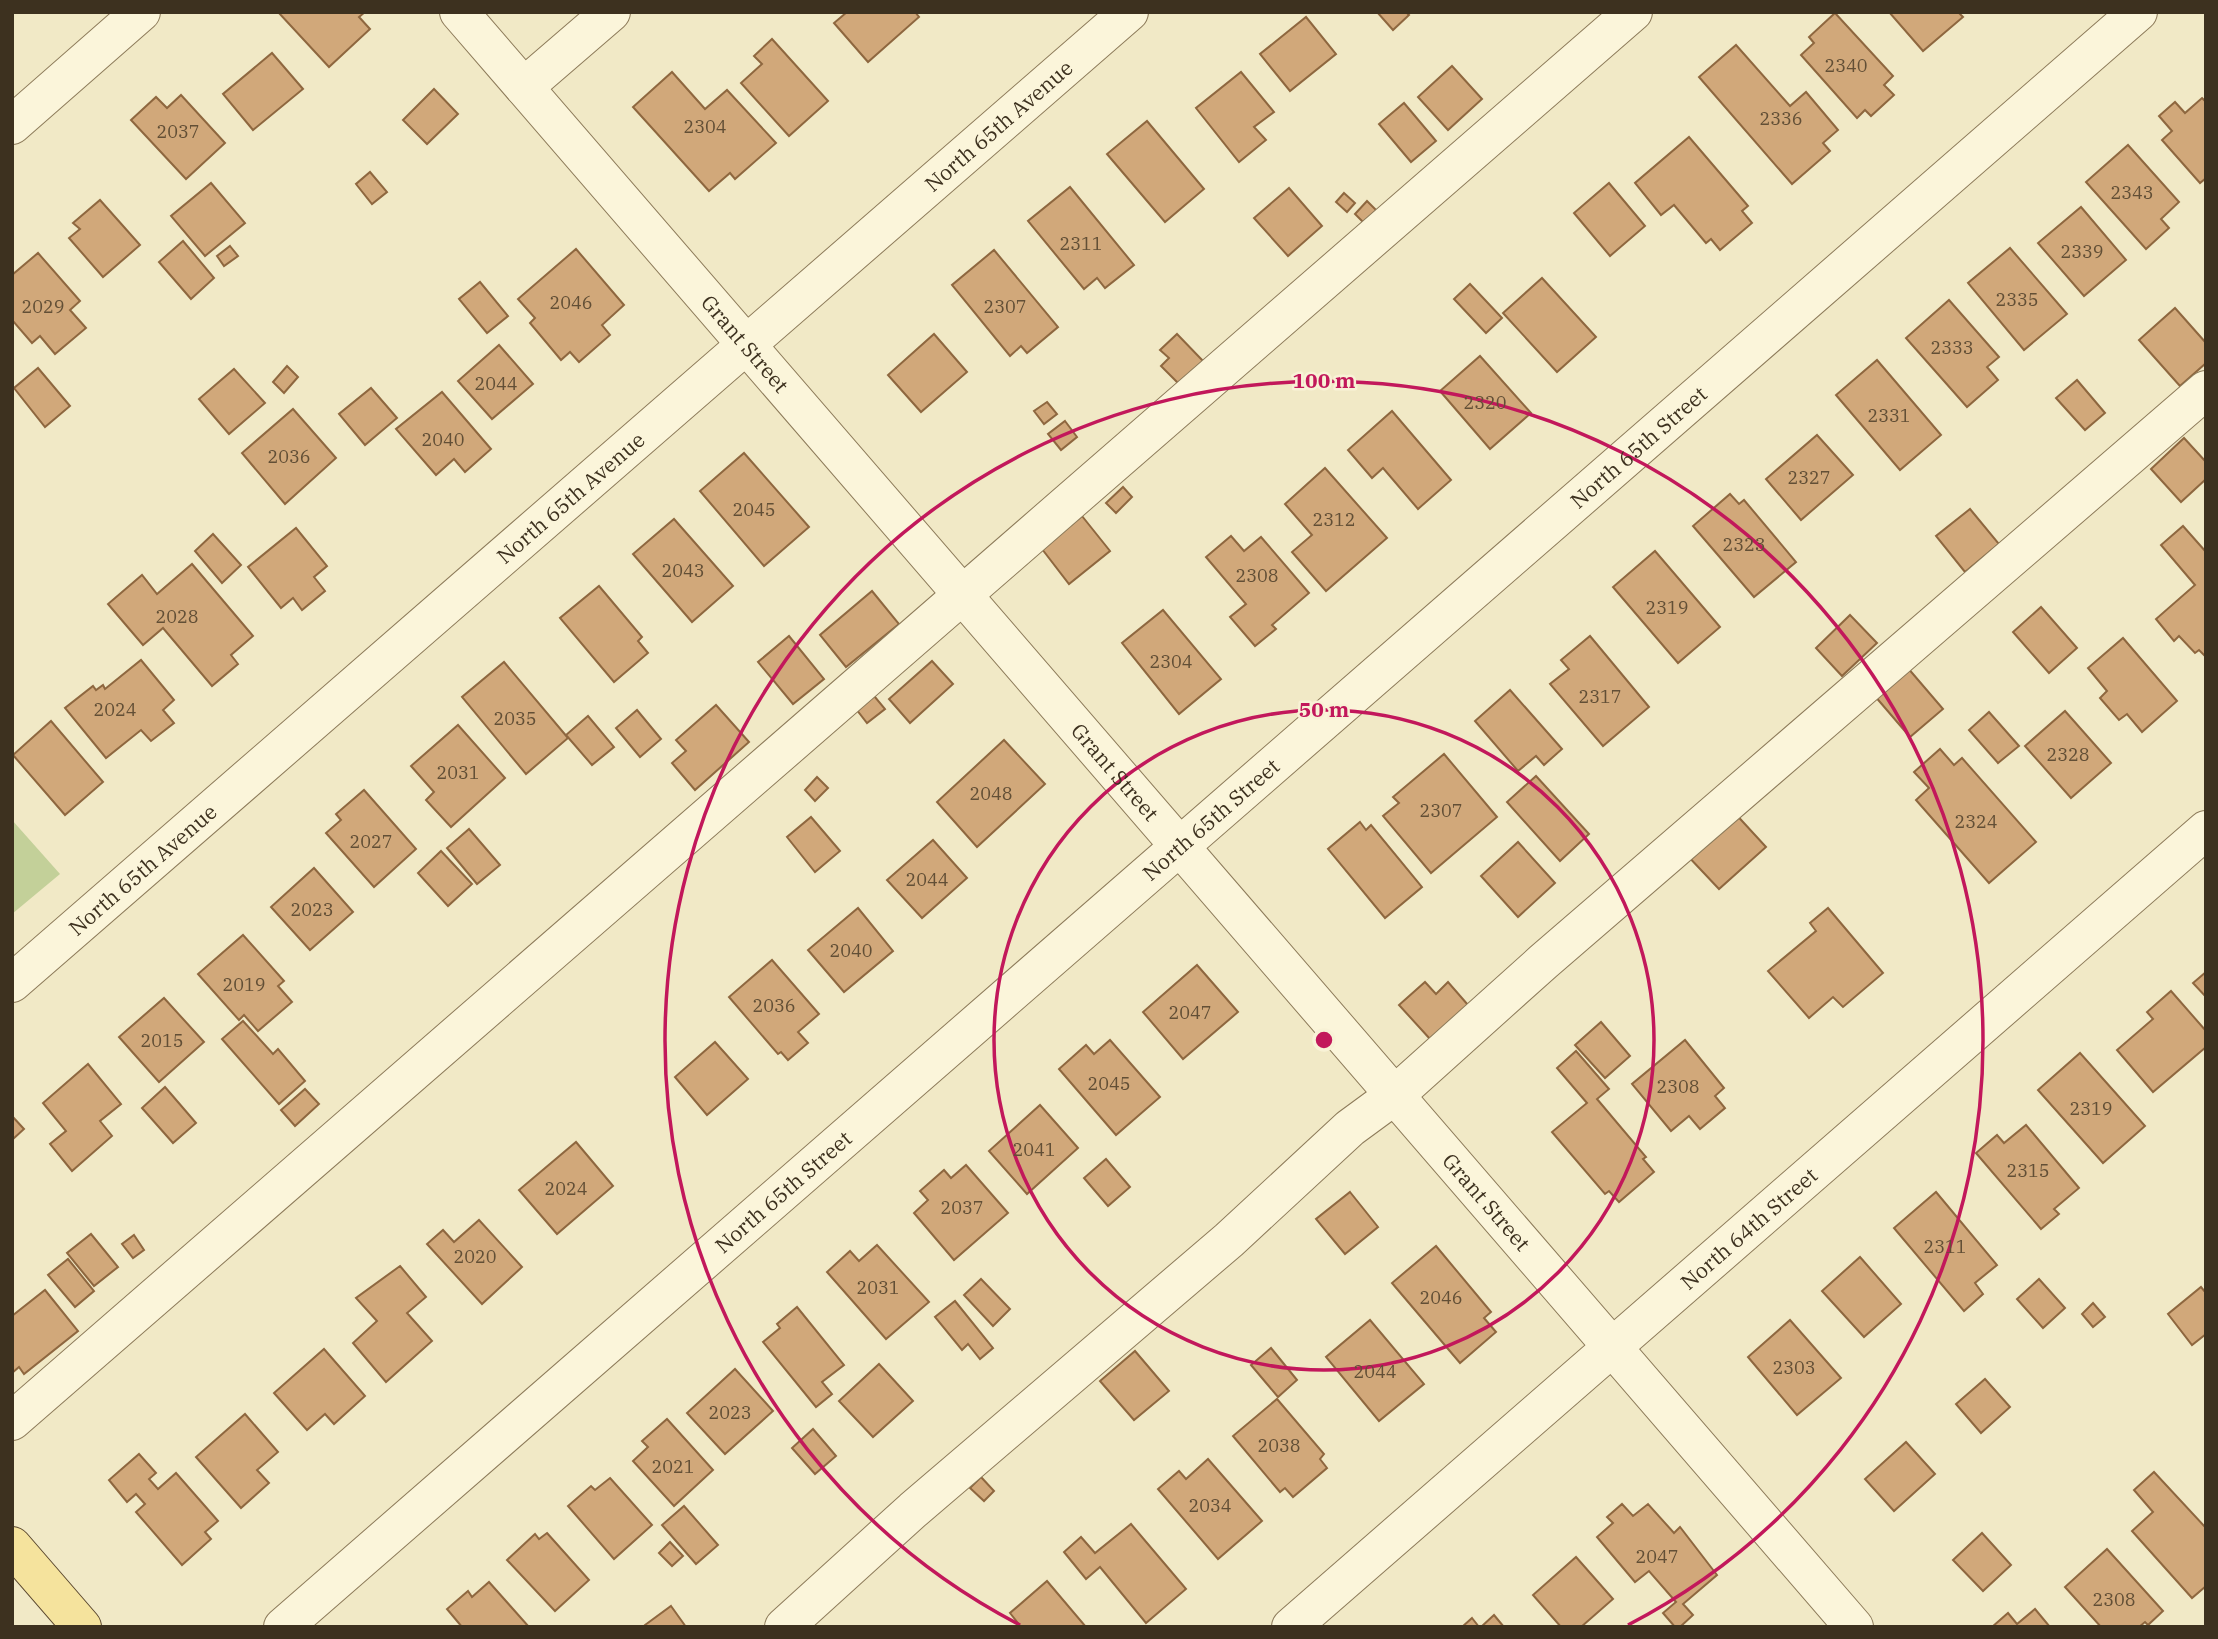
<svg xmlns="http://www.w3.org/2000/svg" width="2218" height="1639" font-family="'IBM Plex Serif',serif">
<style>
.green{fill:#c3d099}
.building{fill:#d1a87a;stroke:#8e673f;stroke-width:2}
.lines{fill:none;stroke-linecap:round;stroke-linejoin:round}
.minor-casing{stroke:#8d7b5a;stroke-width:40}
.major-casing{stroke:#5b482f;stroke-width:40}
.minor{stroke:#fbf5da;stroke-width:38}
.major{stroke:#f5e39d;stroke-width:38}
.ring{fill:none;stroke:#c2185b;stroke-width:3.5}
.labels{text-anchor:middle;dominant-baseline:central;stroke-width:5;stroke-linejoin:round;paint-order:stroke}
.number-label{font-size:18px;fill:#624f36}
.street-label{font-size:21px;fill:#3d311f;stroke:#f8f2d6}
.centre{fill:#c2185b;stroke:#f8f2d6;stroke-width:3.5}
.ring-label{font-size:21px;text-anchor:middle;font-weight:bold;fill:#c2185b;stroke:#f8f2d6;stroke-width:5;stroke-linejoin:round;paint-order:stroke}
</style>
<rect width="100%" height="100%" fill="#f1e9c6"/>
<!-- green -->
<path class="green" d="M12,820l48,54 -48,40z"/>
<!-- building -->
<g class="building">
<path d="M278,12h87l-6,5 11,12 -41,38z"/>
<path d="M847,12h68l4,5 -51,45 -34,-39z"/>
<path d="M1377,12h29l3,3 -16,15z"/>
<path d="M1889,12h69l5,5 -40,34z"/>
<path d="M1835,13l58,63 -9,9 10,10 -23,21 -6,-6 -8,8 -56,-63 13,-12 -5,-6z"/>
<path d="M1306,17l30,37 -46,37 -30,-37z"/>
<path d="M772,39l56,62 -39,35 -48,-53 21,-19 -8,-8z"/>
<path d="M1736,45l54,61 16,-14 32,38 -15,13 7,8 -38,33 -93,-107z"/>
<path d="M272,53l31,36 -50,41 -30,-36z"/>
<path d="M1452,66l30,33 -34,31 -30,-33z"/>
<path d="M672,72l33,37 22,-19 49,53 -41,36 -5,-6 -21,18 -76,-84z"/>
<path d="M1241,72l33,40 -20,15 12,13 -27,22 -43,-54z"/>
<path d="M434,89l24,25 -31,30 -24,-24z"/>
<path d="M181,95l44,48 -39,36 -55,-59 25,-23 11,11z"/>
<path d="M2202,98l4,4v76l-6,5 -38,-43 10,-9 -13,-15 16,-14 10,11z"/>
<path d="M1404,103l32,38 -25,21 -32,-38z"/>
<path d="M1147,121l57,68 -39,33 -58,-68z"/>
<path d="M1689,137l59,69 -6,5 10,12 -32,27 -9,-11 -5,4 -32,-38 -13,10 -26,-32z"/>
<path d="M2128,145l51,57 -18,17 8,9 -23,21 -60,-67z"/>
<path d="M370,172l17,20 -15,12 -16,-20z"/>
<path d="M211,183l34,40 -40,33 -34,-40z"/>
<path d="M1609,183l36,43 -35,30 -36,-43z"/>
<path d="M1070,187l64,78 -29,23 -8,-10 -13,11 -56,-68z"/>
<path d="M1289,188l33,38 -34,30 -34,-38z"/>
<path d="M1344,193l11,10 -8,9 -11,-10z"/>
<path d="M100,200l40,45 -37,32 -34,-39 11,-9 -7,-6z"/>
<path d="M1367,201l15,15 -12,13 -15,-15z"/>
<path d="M2081,207l45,53 -42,36 -46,-53z"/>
<path d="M183,241l31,37 -23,21 -32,-37z"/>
<path d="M230,246l8,10 -14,10 -7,-10z"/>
<path d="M2010,248l57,66 -43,36 -56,-67z"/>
<path d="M576,249l48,56 -22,20 8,10 -31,27 -9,-10 -9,8 -31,-37 5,-5 -17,-19z"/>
<path d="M994,250l64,77 -31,26 -6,-7 -11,10 -58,-71z"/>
<path d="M38,253l42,48 -10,9 16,18 -31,26 -15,-18 -8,7 -20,-23v-45z"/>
<path d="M1542,278l54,59 -39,35 -54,-59z"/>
<path d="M480,282l28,34 -21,17 -28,-34z"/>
<path d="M1470,284l32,34 -16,15 -32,-34z"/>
<path d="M1949,300l50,57 -12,10 11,13 -31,27 -61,-69z"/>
<path d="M2175,308l31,35v20l-26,23 -41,-46z"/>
<path d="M934,334l33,38 -46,40 -33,-37z"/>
<path d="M1177,334l27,28 -24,23 -19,-19 8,-8 -9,-8z"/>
<path d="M499,345l34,39 -41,35 -34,-38z"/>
<path d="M1480,356l51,57 -41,36 -50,-58z"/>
<path d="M1877,360l64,75 -41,35 -64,-75z"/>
<path d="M287,366l11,11 -14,16 -11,-11z"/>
<path d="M38,368l32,38 -25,21 -31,-39z"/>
<path d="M234,369l31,34 -36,31 -30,-35z"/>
<path d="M2077,380l28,33 -20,17 -29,-32z"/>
<path d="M371,388l26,30 -32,27 -26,-31z"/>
<path d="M442,392l49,57 -26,23 -11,-13 -18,16 -40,-46z"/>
<path d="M1047,402l10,12 -13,10 -10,-13z"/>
<path d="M293,409l43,49 -51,46 -43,-51z"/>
<path d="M1392,411l59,69 -33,29 -35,-41 -11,10 -24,-28z"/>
<path d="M1065,421l12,16 -16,13 -13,-16z"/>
<path d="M1817,435l36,40 -52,45 -35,-41z"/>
<path d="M2184,438l22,24v17l-25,23 -30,-33z"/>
<path d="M744,453l65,74 -45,39 -64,-75z"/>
<path d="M1325,468l62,70 -61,53 -34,-39 20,-17 -27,-31z"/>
<path d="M1123,487l9,10 -16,16 -10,-10z"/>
<path d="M1730,494l9,10 5,-4 52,62 -42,35 -61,-71z"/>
<path d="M1970,509l29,35 -34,28 -29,-36z"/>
<path d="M1082,516l28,35 -41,33 -27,-35z"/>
<path d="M674,519l59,67 -41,36 -59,-68z"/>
<path d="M2183,526l23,26v105l-7,-7 -4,3 -16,-17 -5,5 -18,-22 39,-34 -34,-40z"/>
<path d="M296,528l31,38 -13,11 11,14 -23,19 -9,-12 -12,10 -33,-41z"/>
<path d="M213,534l28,31 -19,18 -27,-32z"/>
<path d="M1231,536l13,15 17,-14 48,56 -37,32 4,4 -21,17 -25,-29 16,-13 -40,-47z"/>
<path d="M1655,551l65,76 -42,36 -65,-76z"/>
<path d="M192,564l61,72 -22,19 7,9 -26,22 -49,-58 -20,17 -35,-41 34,-29 15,19z"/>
<path d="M599,586l43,51 -4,4 10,12 -34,29 -54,-64z"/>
<path d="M872,591l27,33 -53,43 -26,-32z"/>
<path d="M2041,607l36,41 -28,25 -36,-41z"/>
<path d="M1163,610l58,69 -42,35 -57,-71z"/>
<path d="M1850,615l27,28 -35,33 -26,-28z"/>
<path d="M789,636l35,43 -31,25 -35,-42z"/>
<path d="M1590,636l59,71 -46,39 -53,-62 19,-15 -8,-9z"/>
<path d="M2123,638l54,63 -35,31 -15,-18 -8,6 -19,-22 7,-7 -19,-23z"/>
<path d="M141,660l33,40 -11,10 11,13 -23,18 -10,-11 -35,28 -41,-50 28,-22 3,4 7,-5 2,4z"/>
<path d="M932,661l21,23 -43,39 -21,-24z"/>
<path d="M504,662l64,76 -42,36 -64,-77z"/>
<path d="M1907,667l36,42 -33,28 -36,-42z"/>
<path d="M1510,690l52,59 -18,16 -8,-9 -18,15 -43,-50z"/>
<path d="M870,691l15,18 -18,14 -14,-18z"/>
<path d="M716,705l33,37 -54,48 -23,-27 14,-12 -10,-11z"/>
<path d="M637,710l24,29 -21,18 -24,-29z"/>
<path d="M2065,711l46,52 -40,35 -46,-52z"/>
<path d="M1989,712l30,34 -21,17 -29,-33z"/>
<path d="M588,716l26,31 -22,18 -26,-30z"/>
<path d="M51,721l52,61 -38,33 -52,-60z"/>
<path d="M458,725l47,53 -54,49 -25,-27 8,-8 -23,-26z"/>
<path d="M1004,740l41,44 -68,63 -40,-45z"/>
<path d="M1940,749l14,16 8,-7 74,84 -47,41 -73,-83 13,-12 -15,-16z"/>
<path d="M1444,754l53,63 -66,56 -48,-57 16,-13 -6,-6z"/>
<path d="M1536,776l53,58 -29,27 -53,-59z"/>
<path d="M817,777l11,11 -13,13 -10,-11z"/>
<path d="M364,790l52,59 -42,38 -48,-54 15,-13 -5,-6z"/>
<path d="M1732,810l34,37 -47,42 -34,-36z"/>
<path d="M811,817l29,34 -25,21 -28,-35z"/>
<path d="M1360,822l6,8 5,-5 51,62 -37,31 -57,-69z"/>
<path d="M469,829l31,36 -23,19 -30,-36z"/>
<path d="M933,840l34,38 -45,40 -35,-38z"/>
<path d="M1518,842l37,41 -37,34 -37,-41z"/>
<path d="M441,851l31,33 -24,22 -30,-33z"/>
<path d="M314,868l39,44 -43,38 -39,-43z"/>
<path d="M858,908l35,43 -49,41 -36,-42z"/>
<path d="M1828,908l55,65 -40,34 -10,-10 -24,21 -41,-47 48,-40 -6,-8z"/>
<path d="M243,935l41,46 -6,5 14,16 -34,29 -14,-16 -5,5 -41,-46z"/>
<path d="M772,960l47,54 -21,18 10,11 -20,17 -7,-8 -3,2 -49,-57z"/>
<path d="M1197,965l41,47 -55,47 -40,-47z"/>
<path d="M2206,972v25l-13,-14z"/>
<path d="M1425,982l11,12 12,-12 20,23 -38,34 -31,-34z"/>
<path d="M2171,991l35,40v16l-53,45 -36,-42 36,-31 -6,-7z"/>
<path d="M164,998l40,44 -45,40 -40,-45z"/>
<path d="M243,1021l30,33 5,-5 27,32 -26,23 -57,-65z"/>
<path d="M1601,1022l29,34 -25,22 -30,-33z"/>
<path d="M1110,1040l50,57 -44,38 -57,-66 27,-24 8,9z"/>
<path d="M1685,1040l39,48 -9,8 10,12 -25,21 -11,-13 -18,15 -39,-47z"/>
<path d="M715,1042l33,37 -41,36 -32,-38z"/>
<path d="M1576,1051l33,38 -12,10 49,58 -3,2 11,13 -35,30 -10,-11 -4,3 -53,-62 35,-29 -30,-35z"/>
<path d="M2080,1053l65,73 -42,37 -65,-73z"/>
<path d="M88,1064l33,40 -21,17 12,15 -40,35 -22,-27 16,-13 -23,-28z"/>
<path d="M165,1087l31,36 -23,20 -31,-35z"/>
<path d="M305,1089l14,15 -24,22 -14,-16z"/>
<path d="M1040,1105l38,43 -51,46 -38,-43z"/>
<path d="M12,1116l12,13 -12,11z"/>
<path d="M2026,1125l53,63 -25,21 5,5 -18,15 -65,-76 21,-18 7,8z"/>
<path d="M576,1142l37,44 -56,48 -38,-44z"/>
<path d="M1106,1159l24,28 -22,19 -24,-28z"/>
<path d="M966,1165l42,48 -54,47 -40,-47 14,-13 -8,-9 24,-21 7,8z"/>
<path d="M1350,1192l28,35 -33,27 -29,-35z"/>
<path d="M1936,1192l61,73 -22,18 8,11 -19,17 -70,-83z"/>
<path d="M479,1220l43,47 -40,37 -55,-60 16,-14 11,12z"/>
<path d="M91,1234l27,33 -24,19 -27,-33z"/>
<path d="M134,1235l10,15 -11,8 -11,-14z"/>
<path d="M877,1245l52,57 -43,37 -59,-67 23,-21 9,10z"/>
<path d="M1436,1246l55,66 -7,6 12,14 -36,31 -68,-80z"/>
<path d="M1860,1257l41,47 -37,33 -42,-46z"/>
<path d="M68,1259l26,32 -19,16 -27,-32z"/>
<path d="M400,1266l26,31 -19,16 25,28 -46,41 -33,-39 24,-22 -21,-23z"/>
<path d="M981,1279l29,30 -17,17 -29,-31z"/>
<path d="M2039,1279l26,29 -22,20 -26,-29z"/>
<path d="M2201,1287l5,6v41l-14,11 -24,-31z"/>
<path d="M45,1290l33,41 -54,43 -5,-7 -7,6v-57z"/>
<path d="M955,1301l38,47 -13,11 -12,-15 -6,6 -27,-33z"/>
<path d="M2093,1303l12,14 -12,10 -11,-13z"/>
<path d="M797,1307l47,58 -22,17 10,12 -16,13 -53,-65 17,-14 -3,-4z"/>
<path d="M1370,1320l54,64 -45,37 -53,-64z"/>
<path d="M1790,1320l51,58 -44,37 -49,-58z"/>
<path d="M1271,1348l26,32 -19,17 -27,-32z"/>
<path d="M324,1349l41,47 -31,28 -9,-10 -18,16 -33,-37z"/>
<path d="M1135,1351l34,40 -35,29 -34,-39z"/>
<path d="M879,1364l34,37 -40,36 -34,-36z"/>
<path d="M735,1369l38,42 -48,43 -38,-41z"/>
<path d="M1985,1379l25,28 -29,26 -25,-29z"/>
<path d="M1277,1399l47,55 -4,5 7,9 -34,29 -8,-9 -5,4 -47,-56z"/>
<path d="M245,1414l33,38 -21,18 12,13 -28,25 -45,-51z"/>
<path d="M667,1419l46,51 -39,36 -41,-45 15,-14 -6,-6z"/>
<path d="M813,1429l23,27 -21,18 -23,-26z"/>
<path d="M1906,1442l29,32 -41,37 -29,-32z"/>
<path d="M139,1454l17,19 -7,6 9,10 18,-16 42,48 -13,11 6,7 -29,26 -46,-53 9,-8 -9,-10 -9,8 -18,-22z"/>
<path d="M1208,1459l54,62 -44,38 -60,-70 21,-18 7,8z"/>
<path d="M2154,1472l52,56v58l-14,12 -60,-67 21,-19 -19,-22z"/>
<path d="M981,1477l13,14 -10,10 -14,-13z"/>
<path d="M610,1478l42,47 -38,34 -46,-53 23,-20 4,4z"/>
<path d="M1622,1504l11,12 15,-12 26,29 6,-6 37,48 -34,29 10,11 -13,12h-5l-12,-14 13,-11 -27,-31 -14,11 -38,-45 16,-14 -6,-6z"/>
<path d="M684,1506l34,39 -22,19 -34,-39z"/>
<path d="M1131,1524l55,65 -40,34 -46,-56 -14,12 -22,-27 17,-15 14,16z"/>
<path d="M547,1533l42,47 -34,31 -48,-51 28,-26 4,5z"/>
<path d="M1982,1533l29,32 -28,26 -30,-31z"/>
<path d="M670,1542l13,14 -11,10 -13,-13z"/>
<path d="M2107,1549l56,62 -15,14 -3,-3 -6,5h-38l-36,-40z"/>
<path d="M1576,1557l37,42 -32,28h-20l-28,-32z"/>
<path d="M1047,1581l39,46h-65l-11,-14z"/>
<path d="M489,1582l40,45h-67l-15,-18 21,-18 4,6z"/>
<path d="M671,1606l15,21h-40l-1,-2z"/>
<path d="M2035,1609l15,18h-58l16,-14 9,11z"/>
<path d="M1494,1615l10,12h-23z"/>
<path d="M1472,1618l7,9h-17z"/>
</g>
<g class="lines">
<defs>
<g id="minor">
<path id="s1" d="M459,12l1395,1615"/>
<path d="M524,87l87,-75"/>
<path d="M12,125l129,-113"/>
<path id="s2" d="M12,983l1117,-971"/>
<path d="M12,1421l1621,-1409"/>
<path id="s3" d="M283,1627l1855,-1615"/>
<path d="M784,1627l129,-117 316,-270 121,-112 45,-33 148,-133 663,-572"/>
<path id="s4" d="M1291,1627l915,-797"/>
</g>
<path id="major" d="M12,1546l70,81"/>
</defs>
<!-- minor casing -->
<use href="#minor" class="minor-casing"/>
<!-- major casing -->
<use href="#major" class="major-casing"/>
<!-- minor -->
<use href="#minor" class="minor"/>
<!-- major -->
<use href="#major" class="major"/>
</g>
<!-- distance rings -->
<g class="ring">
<circle cx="1324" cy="1040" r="330"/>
<path d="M1020 1625A659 659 0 1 1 1628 1625"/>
</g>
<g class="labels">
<!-- number labels -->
<g class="number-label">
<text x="1846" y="65">2340</text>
<text x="1781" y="118">2336</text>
<text x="705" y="126">2304</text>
<text x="178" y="131">2037</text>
<text x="2132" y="192">2343</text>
<text x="1081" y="243">2311</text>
<text x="2082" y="251">2339</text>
<text x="2017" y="299">2335</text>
<text x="571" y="302">2046</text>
<text x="43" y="306">2029</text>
<text x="1005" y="306">2307</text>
<text x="1952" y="347">2333</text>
<text x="496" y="383">2044</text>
<text x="1485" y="402">2320</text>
<text x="1889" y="415">2331</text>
<text x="443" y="439">2040</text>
<text x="289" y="456">2036</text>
<text x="1809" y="477">2327</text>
<text x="754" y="509">2045</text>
<text x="1334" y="519">2312</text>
<text x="1744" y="544">2323</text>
<text x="683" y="570">2043</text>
<text x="1257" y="575">2308</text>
<text x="1667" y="607">2319</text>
<text x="177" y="616">2028</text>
<text x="1171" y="661">2304</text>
<text x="1600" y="696">2317</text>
<text x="115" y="709">2024</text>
<text x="515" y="718">2035</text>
<text x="2068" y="754">2328</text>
<text x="458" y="772">2031</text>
<text x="991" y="793">2048</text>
<text x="1441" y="810">2307</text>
<text x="1976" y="821">2324</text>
<text x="371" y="841">2027</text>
<text x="927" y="879">2044</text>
<text x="312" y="909">2023</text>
<text x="851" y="950">2040</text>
<text x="244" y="984">2019</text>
<text x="774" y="1005">2036</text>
<text x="1190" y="1012">2047</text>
<text x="162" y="1040">2015</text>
<text x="1109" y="1083">2045</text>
<text x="1678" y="1086">2308</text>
<text x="2091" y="1108">2319</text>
<text x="1034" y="1149">2041</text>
<text x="2028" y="1170">2315</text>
<text x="566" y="1188">2024</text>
<text x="962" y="1207">2037</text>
<text x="1945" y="1246">2311</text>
<text x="475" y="1256">2020</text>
<text x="878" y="1287">2031</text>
<text x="1441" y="1297">2046</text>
<text x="1794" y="1367">2303</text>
<text x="1375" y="1371">2044</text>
<text x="730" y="1412">2023</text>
<text x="1279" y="1445">2038</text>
<text x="673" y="1466">2021</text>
<text x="1210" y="1505">2034</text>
<text x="1657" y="1556">2047</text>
<text x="2114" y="1599">2308</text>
</g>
<!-- street labels -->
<g class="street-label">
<text stroke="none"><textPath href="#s2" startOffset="1307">North 65th Avenue</textPath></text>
<text stroke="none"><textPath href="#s1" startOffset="438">Grant Street</textPath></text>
<text stroke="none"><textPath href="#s3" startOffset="1797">North 65th Street</textPath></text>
<text stroke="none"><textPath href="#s2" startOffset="740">North 65th Avenue</textPath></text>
<text stroke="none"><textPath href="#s1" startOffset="1004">Grant Street</textPath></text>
<text stroke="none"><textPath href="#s3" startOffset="1230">North 65th Street</textPath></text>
<text stroke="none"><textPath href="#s2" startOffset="173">North 65th Avenue</textPath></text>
<text stroke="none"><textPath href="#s3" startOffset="663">North 65th Street</textPath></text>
<text stroke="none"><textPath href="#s1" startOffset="1572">Grant Street</textPath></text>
<text stroke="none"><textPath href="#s4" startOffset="607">North 64th Street</textPath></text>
</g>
</g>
<circle cx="1324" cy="1040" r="10" class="centre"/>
<g class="ring-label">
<text x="1324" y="388">100 m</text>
<text x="1324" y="717">50 m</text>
</g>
<!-- border -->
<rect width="2218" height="1639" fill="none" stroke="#3d311f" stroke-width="28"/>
</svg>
